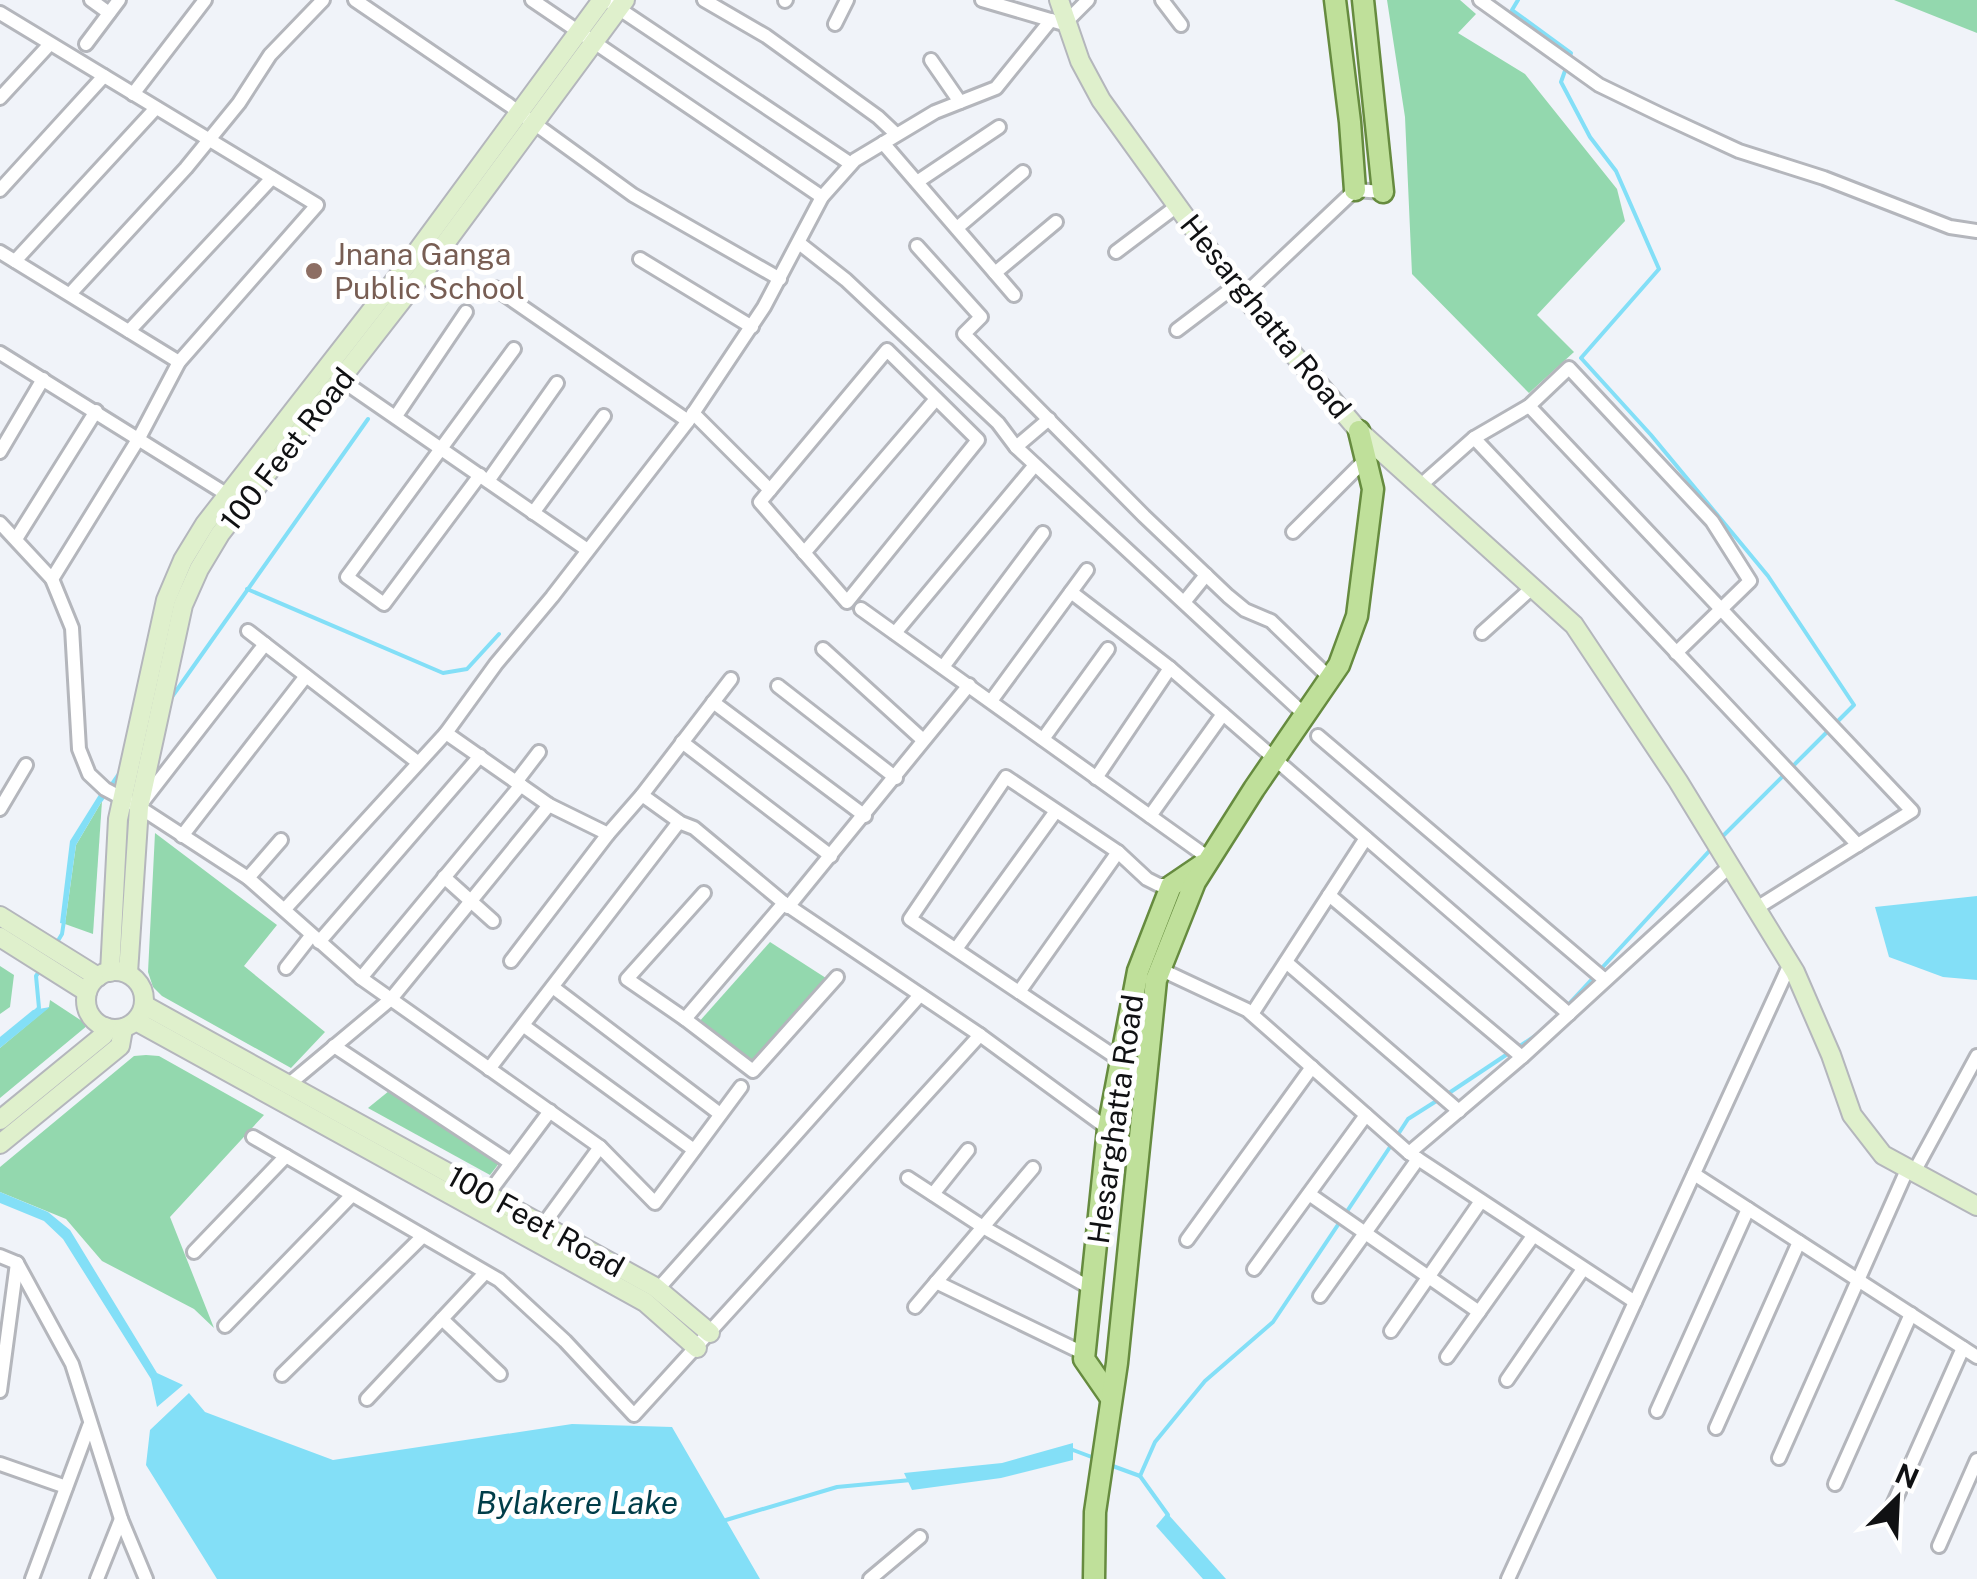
<svg xmlns="http://www.w3.org/2000/svg" width="1977" height="1579" font-family="'Public Sans',sans-serif">
<style>
.green{fill:#93d8ae}
.water{fill:#83dff7}
.lines{fill:none;stroke-linecap:round;stroke-linejoin:round}
.stream{stroke:#83dff7;stroke-width:4}
.minor-casing{stroke:#b4b6bc;stroke-width:18}
.secondary-casing{stroke:#b4b6bc;stroke-width:22}
.primary-casing{stroke:#668b3f;stroke-width:25}
.minor{stroke:#fff;stroke-width:12}
.secondary{stroke:#dff0cc;stroke-width:18}
.primary{stroke:#bfe09a;stroke-width:20}
.education-dot{fill:#8d6e63;stroke:#fff;stroke-width:4}
.labels{text-anchor:middle;dominant-baseline:central;stroke-width:10;stroke-linejoin:round;paint-order:stroke}
.education-label{font-size:30px;fill:#785e54;stroke:#fff;text-anchor:start}
.street-label{font-size:30px;fill:#101113;stroke:#fff}
.water-label{font-size:32px;font-style:italic;fill:#003d49;stroke:#fff}
</style>
<rect width="100%" height="100%" fill="#f0f3f9"/>
<!-- green -->
<g class="green">
<path d="M1387,0h73l16,14 -18,19 67,41 92,115 8,32 -88,94 37,37 -45,41 -117,-119 -7,-157z"/>
<path d="M1894,0h83v33z"/>
<path d="M102,801l-9,133 -28,-10 11,-79z"/>
<path d="M155,833l122,92 -33,41 81,66 -34,36 -129,-72 -9,-9 -5,-15z"/>
<path d="M770,942l59,38 -76,82 -55,-39z"/>
<path d="M0,966l14,9 -4,32 -10,7z"/>
<path d="M50,1000l38,25 -88,73v-50l49,-41z"/>
<path d="M146,1055l13,1 105,59 -94,102 44,111 -20,-19 -92,-48 -36,-42 -66,-27v-25l134,-111z"/>
<path d="M389,1091l111,71 -10,13 -122,-67z"/>
</g>
<!-- water -->
<g class="water">
<path d="M100,793l2,8 -26,44 -11,79 -5,-1 10,-82z"/>
<path d="M1977,896v84l-34,-3 -54,-20 -14,-50z"/>
<path d="M50,1007l-50,41v-11l33,-27z"/>
<path d="M0,1192l48,20 22,18 87,143 26,12 -26,22 -6,-28 -88,-140 -19,-18 -44,-18z"/>
<path d="M189,1393l16,19 128,48 239,-36 100,3 88,152h-543l-71,-114 4,-35z"/>
<path d="M1073,1443v17l-72,18 -89,12 -8,-17 98,-10z"/>
<path d="M1167,1513l59,66h-23l-47,-53z"/>
</g>
<g class="lines">
<!-- stream -->
<g class="stream">
<path d="M1518,0l-6,10 59,43 -2,6"/>
<path d="M1566,68l-5,14 29,55 26,34 43,98 -78,89 70,77 117,141 86,129 -19,19"/>
<path d="M247,589l196,84 24,-4 32,-35"/>
<path d="M169,701l199,-282"/>
<path d="M101,800l20,-29"/>
<path d="M1722,837l106,-106"/>
<path d="M56,944l6,-10 2,-13"/>
<path d="M1600,970l112,-122"/>
<path d="M1566,1007l28,-30"/>
<path d="M35,1012l4,-4 -3,-32 5,-7"/>
<path d="M1517,1048l21,-14"/>
<path d="M1446,1095l63,-42"/>
<path d="M1397,1136l11,-17 30,-19"/>
<path d="M1068,1452l5,-2 24,9"/>
<path d="M1110,1465l30,11 28,39"/>
<path d="M1140,1476l15,-34 50,-61 68,-59 119,-178"/>
<path d="M726,1520l111,-33 74,-7"/>
</g>
<defs>
<g id="minor">
<path d="M91,0l18,13"/>
<path d="M355,0l154,105 124,90 147,84"/>
<path d="M532,0l290,197"/>
<path d="M704,0l62,36 112,81 18,17"/>
<path d="M982,0l82,24 24,-24"/>
<path d="M1162,0l19,25"/>
<path d="M1480,0l119,85 62,30 78,36 85,27 126,49 27,4"/>
<path d="M785,1l1,-1"/>
<path d="M612,4l239,160"/>
<path d="M0,13l317,192 -138,157 -40,76 -87,141 -52,-56"/>
<path d="M835,24l12,-24"/>
<path d="M86,44l33,-44"/>
<path d="M931,60l29,42"/>
<path d="M133,94l72,-94"/>
<path d="M0,98l50,-54"/>
<path d="M883,143l131,152"/>
<path d="M917,182l82,-55"/>
<path d="M0,190l104,-114"/>
<path d="M957,228l66,-56"/>
<path d="M799,243l47,37 152,143 18,24 289,268"/>
<path d="M917,246l64,71 -17,17 180,182 84,80 17,14 26,11 59,57"/>
<path d="M0,252l179,110"/>
<path d="M1116,252l61,-46"/>
<path d="M640,259l112,68"/>
<path d="M15,261l141,-153"/>
<path d="M995,273l61,-51"/>
<path d="M495,288l193,133"/>
<path d="M70,294l116,-126 53,-65 31,-48 53,-55"/>
<path d="M1243,296l112,-106 28,2"/>
<path d="M1177,330l58,-44"/>
<path d="M129,331l143,-153"/>
<path d="M887,350l91,90 -131,162 -87,-100z"/>
<path d="M0,353l231,144"/>
<path d="M337,377l249,172"/>
<path d="M1529,406l383,405 -157,98"/>
<path d="M693,413l77,77"/>
<path d="M396,416l70,-104"/>
<path d="M1474,438l384,407"/>
<path d="M1016,447l33,-28"/>
<path d="M0,452l43,-73"/>
<path d="M480,475l-96,129 -37,-27 167,-228"/>
<path d="M488,481l69,-98"/>
<path d="M1421,485l53,-47 55,-32 40,-38 143,153 38,60 -74,72"/>
<path d="M533,513l71,-97"/>
<path d="M1293,532l73,-73"/>
<path d="M16,539l80,-128"/>
<path d="M804,553l132,-154"/>
<path d="M52,579l20,49 7,121 10,25 16,15 34,18 109,71 113,100 239,169 55,56 86,-116"/>
<path d="M1071,592l99,76 399,346"/>
<path d="M1185,601l21,-26"/>
<path d="M861,609l349,250"/>
<path d="M248,631l168,130"/>
<path d="M895,633l140,-168"/>
<path d="M1482,633l51,-46"/>
<path d="M823,649l100,91"/>
<path d="M943,667l100,-134"/>
<path d="M778,686l118,92"/>
<path d="M991,701l96,-131"/>
<path d="M713,702l152,114"/>
<path d="M446,733l103,72 59,29 34,-39 39,28 13,5 90,75 196,132 157,115"/>
<path d="M1318,736l287,244"/>
<path d="M1043,739l65,-90"/>
<path d="M682,742l149,114"/>
<path d="M1096,778l74,-110"/>
<path d="M516,782l23,-30"/>
<path d="M642,795l89,-116"/>
<path d="M141,804l124,-160"/>
<path d="M0,809l26,-44"/>
<path d="M1150,816l73,-102"/>
<path d="M182,836l124,-160"/>
<path d="M444,877l49,44"/>
<path d="M248,878l33,-38"/>
<path d="M704,893l-77,86 58,40 99,-116"/>
<path d="M1329,895l193,162"/>
<path d="M788,907l181,-222"/>
<path d="M285,909l161,-176 50,-69 56,-67 136,-176 76,-114 58,-110 33,-37 80,-48 61,-24 55,-68"/>
<path d="M319,942l161,-186"/>
<path d="M956,949l100,-138"/>
<path d="M511,961l97,-127"/>
<path d="M1286,962l173,149"/>
<path d="M286,968l25,-32"/>
<path d="M1164,971l83,39 162,143 226,149"/>
<path d="M361,978l160,-193"/>
<path d="M554,988l166,126"/>
<path d="M1019,992l99,-140"/>
<path d="M1252,1014l114,-176"/>
<path d="M685,1019l68,52 84,-94"/>
<path d="M524,1026l170,124"/>
<path d="M334,1046l177,117"/>
<path d="M489,1069l190,-247"/>
<path d="M1144,1076l-234,-157 96,-142 112,75 29,27 12,6h17"/>
<path d="M288,1085l103,-86 158,-194"/>
<path d="M253,1137l246,143 66,61 69,74 346,-380"/>
<path d="M1409,1153l113,-96 207,-190"/>
<path d="M1694,1174l283,183"/>
<path d="M1913,1174l64,-118"/>
<path d="M908,1178l75,49 109,62"/>
<path d="M488,1194l62,-83"/>
<path d="M933,1194l35,-44"/>
<path d="M1309,1194l170,118"/>
<path d="M543,1225l57,-78"/>
<path d="M1187,1240l125,-173"/>
<path d="M194,1252l92,-96"/>
<path d="M0,1256l17,7 55,101 49,155 25,60"/>
<path d="M1254,1269l112,-154"/>
<path d="M936,1282l149,72"/>
<path d="M658,1289l262,-294"/>
<path d="M1320,1296l98,-137"/>
<path d="M915,1307l118,-139"/>
<path d="M442,1319l58,55"/>
<path d="M225,1326l127,-131"/>
<path d="M1391,1331l90,-130"/>
<path d="M1447,1357l86,-121"/>
<path d="M282,1375l141,-139"/>
<path d="M1507,1380l76,-111"/>
<path d="M0,1391l17,-128"/>
<path d="M367,1399l118,-126"/>
<path d="M1657,1411l91,-202"/>
<path d="M1716,1428l83,-186"/>
<path d="M1779,1458l128,-288"/>
<path d="M0,1464l66,23"/>
<path d="M1835,1484l76,-170"/>
<path d="M1888,1516l75,-168"/>
<path d="M1939,1546l38,-86"/>
<path d="M32,1579l57,-153"/>
<path d="M97,1579l24,-60"/>
<path d="M870,1579l50,-42"/>
<path d="M1508,1579l282,-615"/>
</g>
<g id="secondary">
<path d="M1059,0l21,61 21,39 134,186 124,145 215,194 104,156 117,191 36,83 21,60 31,40 94,51"/>
<path d="M0,916l98,61"/>
<path d="M0,937l87,55"/>
<circle cx="115" cy="1000" r="29"/>
<path d="M110,972l8,-153 48,-219 17,-40 22,-36 205,-263 192,-261"/>
<path d="M128,973l11,-166 44,-202 16,-36 21,-35 204,-262 201,-272"/>
<path d="M144,1005l511,282 55,46"/>
<path d="M136,1021l509,281 52,46"/>
<path d="M0,1120l104,-85 1,-8"/>
<path d="M0,1144l120,-98 3,-17"/>
</g>
<g id="primary">
<path d="M1335,0l15,122 5,68"/>
<path d="M1363,0l20,192"/>
<path d="M1111,1398l-27,-39 24,-230 30,-158 33,-85 31,-21"/>
<path d="M1094,1579l1,-67 22,-149 39,-383 39,-98 59,-93 85,-124 18,-49 16,-127 -14,-58"/>
</g>
</defs>
<!-- minor casing -->
<use href="#minor" class="minor-casing"/>
<!-- secondary casing -->
<use href="#secondary" class="secondary-casing"/>
<!-- primary casing -->
<use href="#primary" class="primary-casing"/>
<!-- minor -->
<use href="#minor" class="minor"/>
<!-- secondary -->
<use href="#secondary" class="secondary"/>
<!-- primary -->
<use href="#primary" class="primary"/>
</g>
<!-- markers -->
<circle class="education-dot" cx="314" cy="271" r="10"/>
<g class="labels">
<!-- education labels -->
<g class="education-label">
<text x="334" y="254">Jnana Ganga<tspan x="334" dy="34">Public School</tspan></text>
</g>
<!-- street labels -->
<g class="street-label">
<text transform="translate(1266 316) rotate(51)">Hesarghatta Road</text>
<text transform="translate(287 449) rotate(-52)">100 Feet Road</text>
<text transform="translate(1115 1119) rotate(-82)">Hesarghatta Road</text>
<text transform="translate(536 1221) rotate(29)">100 Feet Road</text>
</g>
<!-- water labels -->
<g class="water-label">
<text x="577" y="1502">Bylakere Lake</text>
</g>
</g>
<!-- north arrow -->
<g transform="translate(1897 1499) rotate(24)" stroke="#ffffff" stroke-width="8" paint-order="stroke">
<path d="M0-8L18 38L0 25L-18 38Z" fill="#101113"/>
<text y="-15" font-size="28" font-weight="bold" text-anchor="middle" fill="#101113">N</text>
</g>
</svg>
